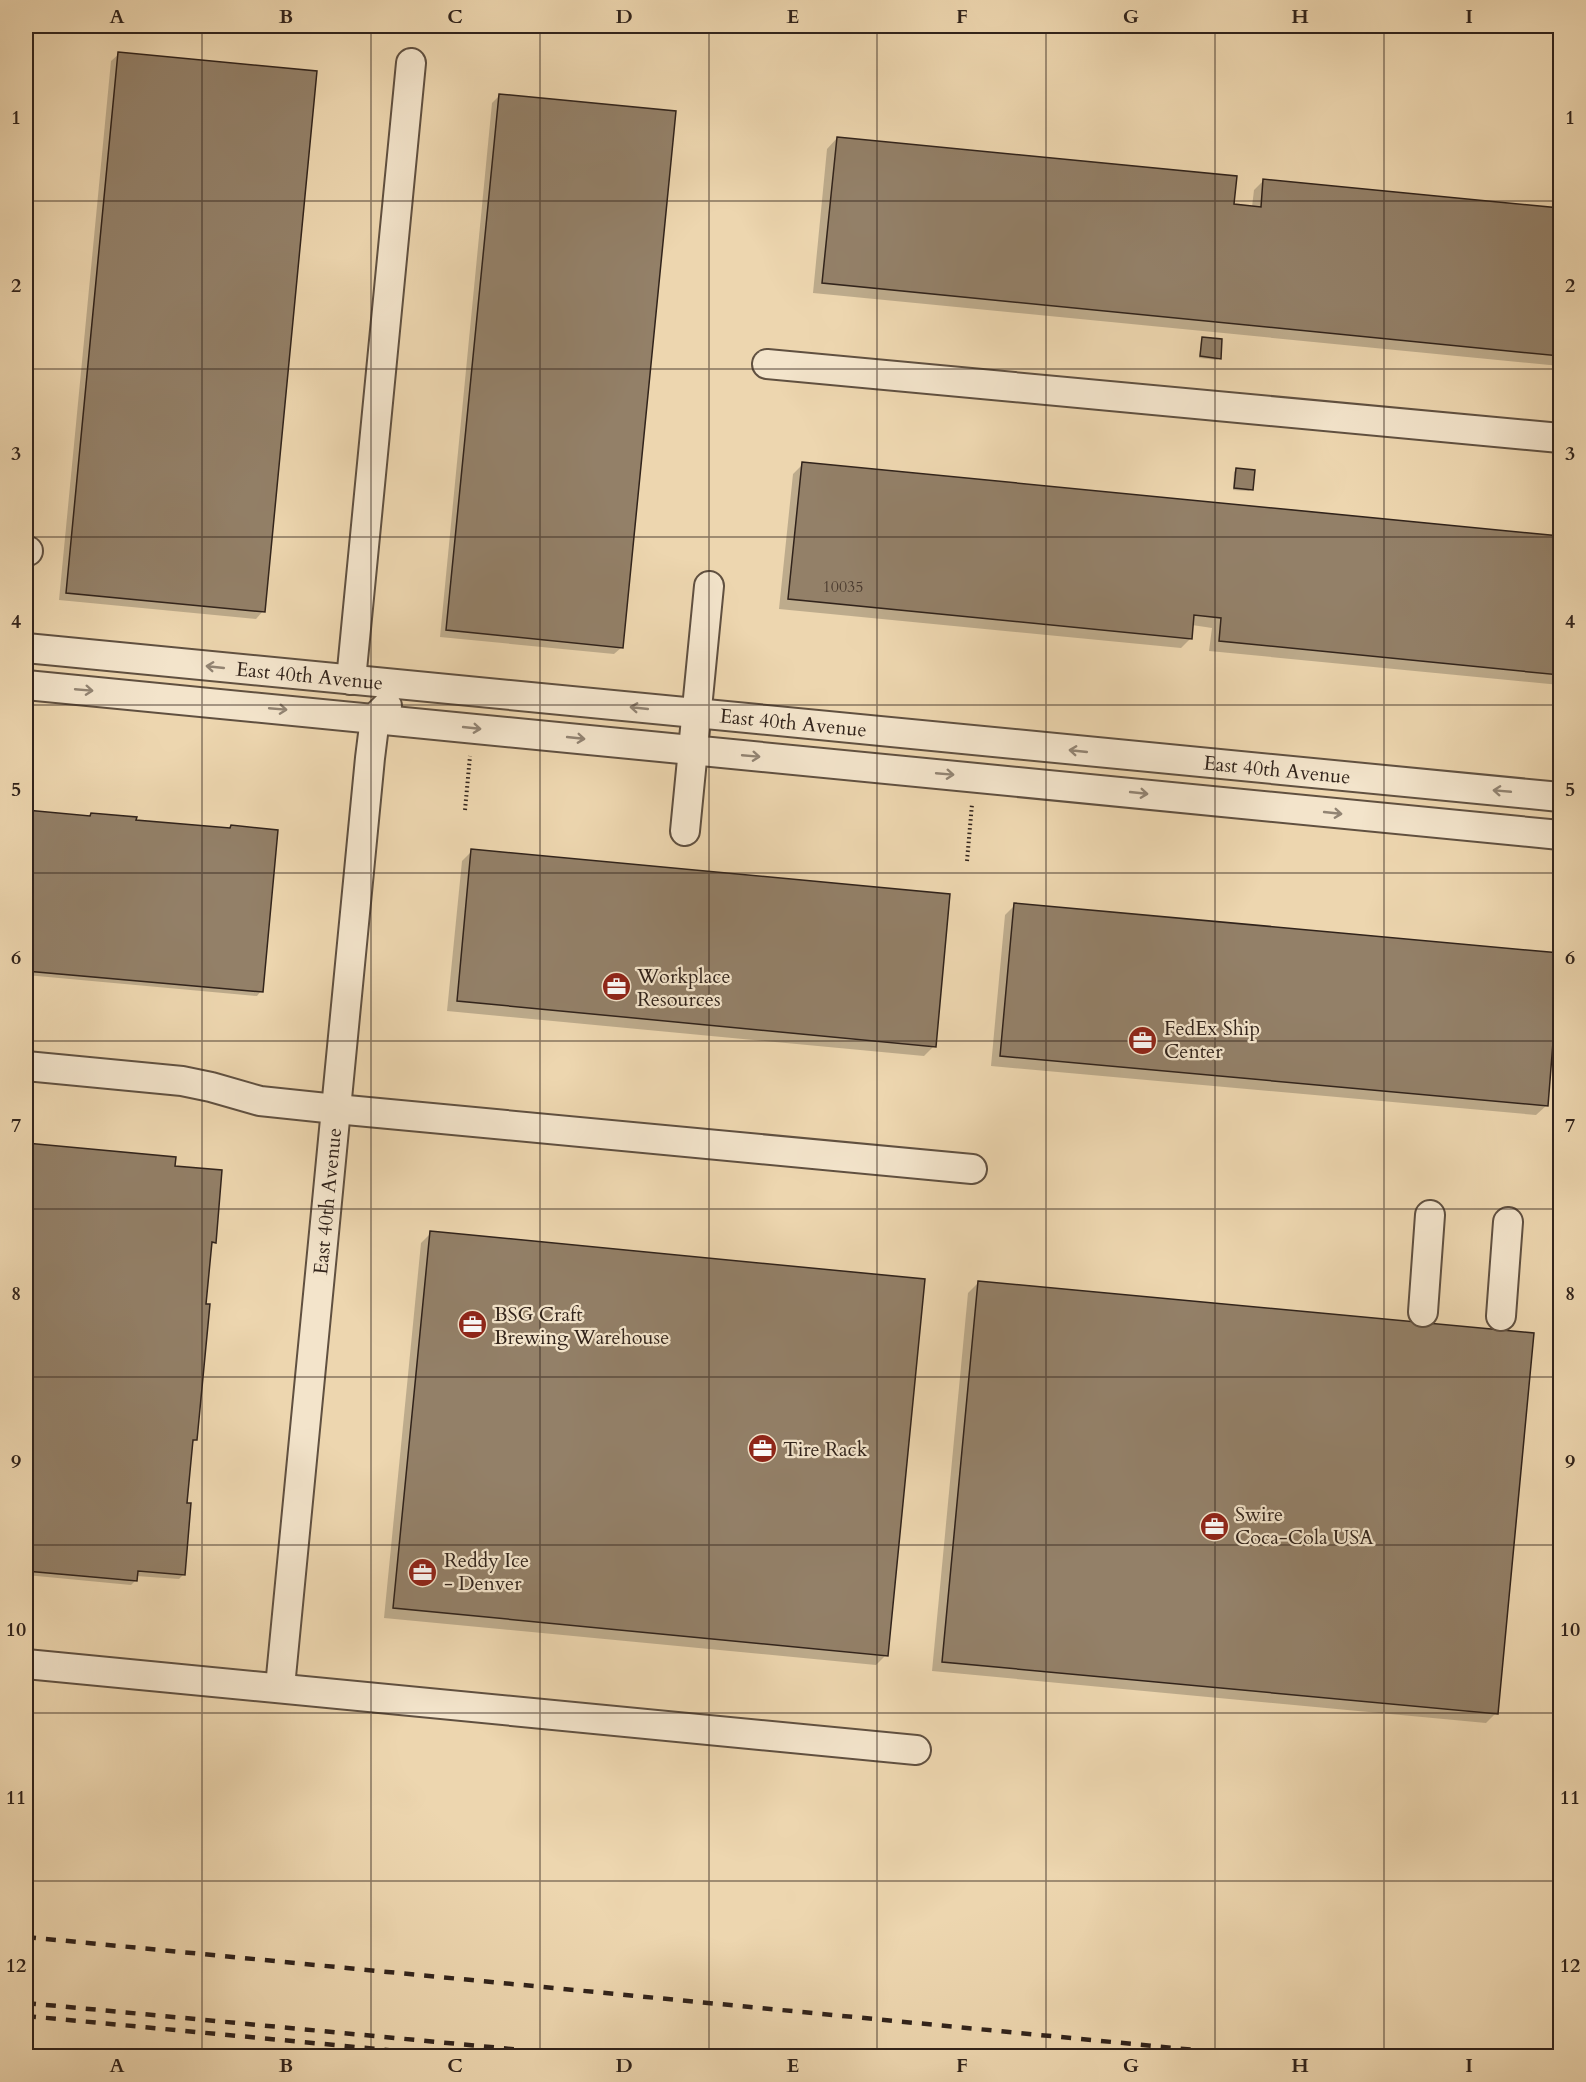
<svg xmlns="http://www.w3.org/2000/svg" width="1586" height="2082" font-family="Cardo,serif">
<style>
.shadow{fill:#0003}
.building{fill:#938068;stroke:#31231b;stroke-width:1.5}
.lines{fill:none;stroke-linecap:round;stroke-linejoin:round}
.minor-casing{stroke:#605040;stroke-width:32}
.path{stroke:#31231b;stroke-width:4;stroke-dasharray:1.5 3;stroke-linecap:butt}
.minor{stroke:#f3e4cb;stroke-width:28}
.rail{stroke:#31231b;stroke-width:4.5;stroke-dasharray:10 10;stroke-linecap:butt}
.oneway{stroke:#928473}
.grid{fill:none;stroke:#31231b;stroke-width:1.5;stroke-opacity:0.55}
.labels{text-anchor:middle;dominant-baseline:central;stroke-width:4.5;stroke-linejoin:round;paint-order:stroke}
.number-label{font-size:16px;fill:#4a3a2e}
.street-label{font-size:20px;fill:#31231b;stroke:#f3e4cb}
.poi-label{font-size:20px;fill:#31231b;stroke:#f3e4cb;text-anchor:start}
.neatline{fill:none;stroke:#31231b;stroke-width:2}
.grid-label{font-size:20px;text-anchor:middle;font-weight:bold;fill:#31231b}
</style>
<rect width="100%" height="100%" fill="#edd6af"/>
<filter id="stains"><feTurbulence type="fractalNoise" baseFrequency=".00333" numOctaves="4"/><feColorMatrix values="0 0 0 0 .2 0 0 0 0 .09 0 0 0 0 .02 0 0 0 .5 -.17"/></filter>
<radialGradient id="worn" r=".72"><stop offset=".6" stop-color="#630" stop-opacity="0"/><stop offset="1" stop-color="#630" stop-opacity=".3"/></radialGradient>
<!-- shadow -->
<g class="shadow">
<path d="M119,54l144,557 -7,8 -197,-19 52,-539z"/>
<path d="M500,95l122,552 -8,7 -174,-17 52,-534z"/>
<path d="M837,138l396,68 19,1 2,-17 10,-10 296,29v157l-747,-73 14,-144z"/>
<path d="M1203,339l16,19 -2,2 -18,-2 2,-17z"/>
<path d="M803,464l757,74v147l-351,-34 3,-23 -20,-3 -1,13 -10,10 -402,-39 14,-135z"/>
<path d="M1236,470l15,19 -2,2 -16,-1 1,-18z"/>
<path d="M26,811l62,6 3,-3 44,7 126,170 -4,5 -231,-21z"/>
<path d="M472,851l462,195 -10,10 -477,-45 15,-150z"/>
<path d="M1015,905l545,49 -13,151 -11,10 -545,-49 14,-151z"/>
<path d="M26,1144l149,14 -1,9 40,75 -4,5 -14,192 -5,5 -5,61 -3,70 -4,4 -43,-3v4l-5,5 -105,-10z"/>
<path d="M431,1233l455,422 -10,10 -492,-47 37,-375z"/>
<path d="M978,1283l518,430 -10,10 -554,-52 36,-378z"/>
</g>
<!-- building -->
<g class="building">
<path d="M118,52l199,19 -52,541 -199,-19z"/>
<path d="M499,94l177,17 -53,537 -177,-18z"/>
<path d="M837,137l400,39 -3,28 27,3 2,-28 297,29v148l-738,-73z"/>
<path d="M1202,337l20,2 -1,20 -21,-3z"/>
<path d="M802,462l758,74v139l-341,-34 2,-23 -27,-3 -2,24 -404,-40z"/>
<path d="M1236,468l19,2 -2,20 -19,-2z"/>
<path d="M26,810l64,6 1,-3 46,4 -1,3 94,8 1,-3 47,5 -15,162 -237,-21z"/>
<path d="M471,849l479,45 -14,153 -479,-46z"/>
<path d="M1014,903l546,50 -12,153 -548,-50z"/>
<path d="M26,1143l150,14 -1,9 47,4 -6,73 -4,-1 -6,62h4l-13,136h-4l-6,63h4l-6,72 -47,-4 -1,10 -111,-10z"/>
<path d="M430,1231l495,48 -37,377 -495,-48z"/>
<path d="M978,1281l556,52 -36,381 -556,-52z"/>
</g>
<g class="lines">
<defs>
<g id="minor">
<path d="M767,364l793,74"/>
<path d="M26,551h2"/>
<path id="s1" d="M26,648l1534,149"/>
<path d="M351,680l60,-617"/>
<path d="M26,685l1534,150"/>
<path d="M685,831l24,-245"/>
<path d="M26,1066l156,15 29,6 49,14 76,8 636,60"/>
<path d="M1423,1312l7,-97"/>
<path d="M1501,1316l7,-94"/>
<path d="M26,1664l890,86"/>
<path id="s2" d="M280,1687l90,-929 5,-40 12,-12"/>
</g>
</defs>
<!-- minor casing -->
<use href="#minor" class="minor-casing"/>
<!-- path -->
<g class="path">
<path d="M465,810l5,-54"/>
<path d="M967,861l5,-57"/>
</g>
<!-- minor -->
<use href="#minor" class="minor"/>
<!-- rail -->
<g class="rail">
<path d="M26,1937l1231,119"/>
<path d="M26,2003l559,53"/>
<path d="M26,2016l425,40"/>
</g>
</g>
<!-- one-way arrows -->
<defs><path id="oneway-shaft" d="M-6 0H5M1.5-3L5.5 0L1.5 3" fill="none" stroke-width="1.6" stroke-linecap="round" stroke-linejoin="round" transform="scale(1.5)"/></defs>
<g class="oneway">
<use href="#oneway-shaft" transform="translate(215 667) rotate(-174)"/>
<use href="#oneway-shaft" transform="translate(84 690) rotate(5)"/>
<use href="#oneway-shaft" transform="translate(639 708) rotate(-174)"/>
<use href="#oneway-shaft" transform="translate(278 709) rotate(5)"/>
<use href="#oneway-shaft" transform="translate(472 728) rotate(6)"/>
<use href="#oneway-shaft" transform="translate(576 738) rotate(6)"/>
<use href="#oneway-shaft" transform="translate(1078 751) rotate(-174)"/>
<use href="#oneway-shaft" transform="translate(751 756) rotate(5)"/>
<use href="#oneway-shaft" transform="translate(945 774) rotate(5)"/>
<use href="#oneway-shaft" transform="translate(1502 791) rotate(-175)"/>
<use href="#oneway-shaft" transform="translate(1139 793) rotate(6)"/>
<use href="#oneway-shaft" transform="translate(1333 813) rotate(6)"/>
</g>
<!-- grid -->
<path class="grid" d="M202,26v2030M371,26v2030M540,26v2030M709,26v2030M877,26v2030M1046,26v2030M1215,26v2030M1384,26v2030M26,201h1534M26,369h1534M26,537h1534M26,705h1534M26,873h1534M26,1041h1534M26,1209h1534M26,1377h1534M26,1545h1534M26,1713h1534M26,1881h1534"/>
<!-- icons -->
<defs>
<symbol id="office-disc" viewBox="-11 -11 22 22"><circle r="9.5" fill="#8f2418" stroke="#f3e4cb"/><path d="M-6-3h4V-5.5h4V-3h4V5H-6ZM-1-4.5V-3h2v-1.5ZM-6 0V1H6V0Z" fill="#fff"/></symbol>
</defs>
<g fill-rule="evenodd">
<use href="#office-disc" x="600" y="970" width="33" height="33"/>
<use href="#office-disc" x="1126" y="1024" width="33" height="33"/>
<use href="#office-disc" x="456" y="1308" width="33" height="33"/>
<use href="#office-disc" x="746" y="1432" width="33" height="33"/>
<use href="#office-disc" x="1198" y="1510" width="33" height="33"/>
<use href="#office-disc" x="406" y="1556" width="33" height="33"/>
</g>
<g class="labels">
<!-- number labels -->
<g class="number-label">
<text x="843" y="587">10035</text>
</g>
<!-- street labels -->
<g class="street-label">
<text stroke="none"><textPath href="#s1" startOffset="285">East 40th Avenue</textPath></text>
<text stroke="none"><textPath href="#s1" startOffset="771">East 40th Avenue</textPath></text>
<text stroke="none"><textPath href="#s1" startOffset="1257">East 40th Avenue</textPath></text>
<text stroke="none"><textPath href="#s2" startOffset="488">East 40th Avenue</textPath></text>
</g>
<!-- poi labels -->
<g class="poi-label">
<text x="637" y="976">Workplace<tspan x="637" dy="23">Resources</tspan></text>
<text x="1164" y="1028">FedEx Ship<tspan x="1164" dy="23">Center</tspan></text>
<text x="494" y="1314">BSG Craft<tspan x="494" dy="23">Brewing Warehouse</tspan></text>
<text x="783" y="1449">Tire Rack</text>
<text x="1235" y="1514">Swire<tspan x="1235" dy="23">Coca-Cola USA</tspan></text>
<text x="444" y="1560">Reddy Ice<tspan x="444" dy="23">- Denver</tspan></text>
</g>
</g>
<!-- margin -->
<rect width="1586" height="2082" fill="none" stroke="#edd6af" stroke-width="66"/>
<rect x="33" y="33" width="1520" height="2016" class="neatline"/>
<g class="grid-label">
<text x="117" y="23">A</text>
<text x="286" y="23">B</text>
<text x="455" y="23">C</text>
<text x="624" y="23">D</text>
<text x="793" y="23">E</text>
<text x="962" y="23">F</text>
<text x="1131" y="23">G</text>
<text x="1300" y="23">H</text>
<text x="1469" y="23">I</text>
<text x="16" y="124">1</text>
<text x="1570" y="124">1</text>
<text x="16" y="292">2</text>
<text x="1570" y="292">2</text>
<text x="16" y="460">3</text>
<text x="1570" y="460">3</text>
<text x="16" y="628">4</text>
<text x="1570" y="628">4</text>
<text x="16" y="796">5</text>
<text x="1570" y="796">5</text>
<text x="16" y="964">6</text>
<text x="1570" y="964">6</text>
<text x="16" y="1132">7</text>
<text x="1570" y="1132">7</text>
<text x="16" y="1300">8</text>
<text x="1570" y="1300">8</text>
<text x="16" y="1468">9</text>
<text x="1570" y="1468">9</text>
<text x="16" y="1636">10</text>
<text x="1570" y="1636">10</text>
<text x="16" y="1804">11</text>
<text x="1570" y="1804">11</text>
<text x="16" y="1972">12</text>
<text x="1570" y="1972">12</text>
<text x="117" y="2072">A</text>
<text x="286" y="2072">B</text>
<text x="455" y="2072">C</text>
<text x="624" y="2072">D</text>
<text x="793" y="2072">E</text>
<text x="962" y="2072">F</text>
<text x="1131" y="2072">G</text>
<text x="1300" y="2072">H</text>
<text x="1469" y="2072">I</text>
</g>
<rect width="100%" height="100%" filter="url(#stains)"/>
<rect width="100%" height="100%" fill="url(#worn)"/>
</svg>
